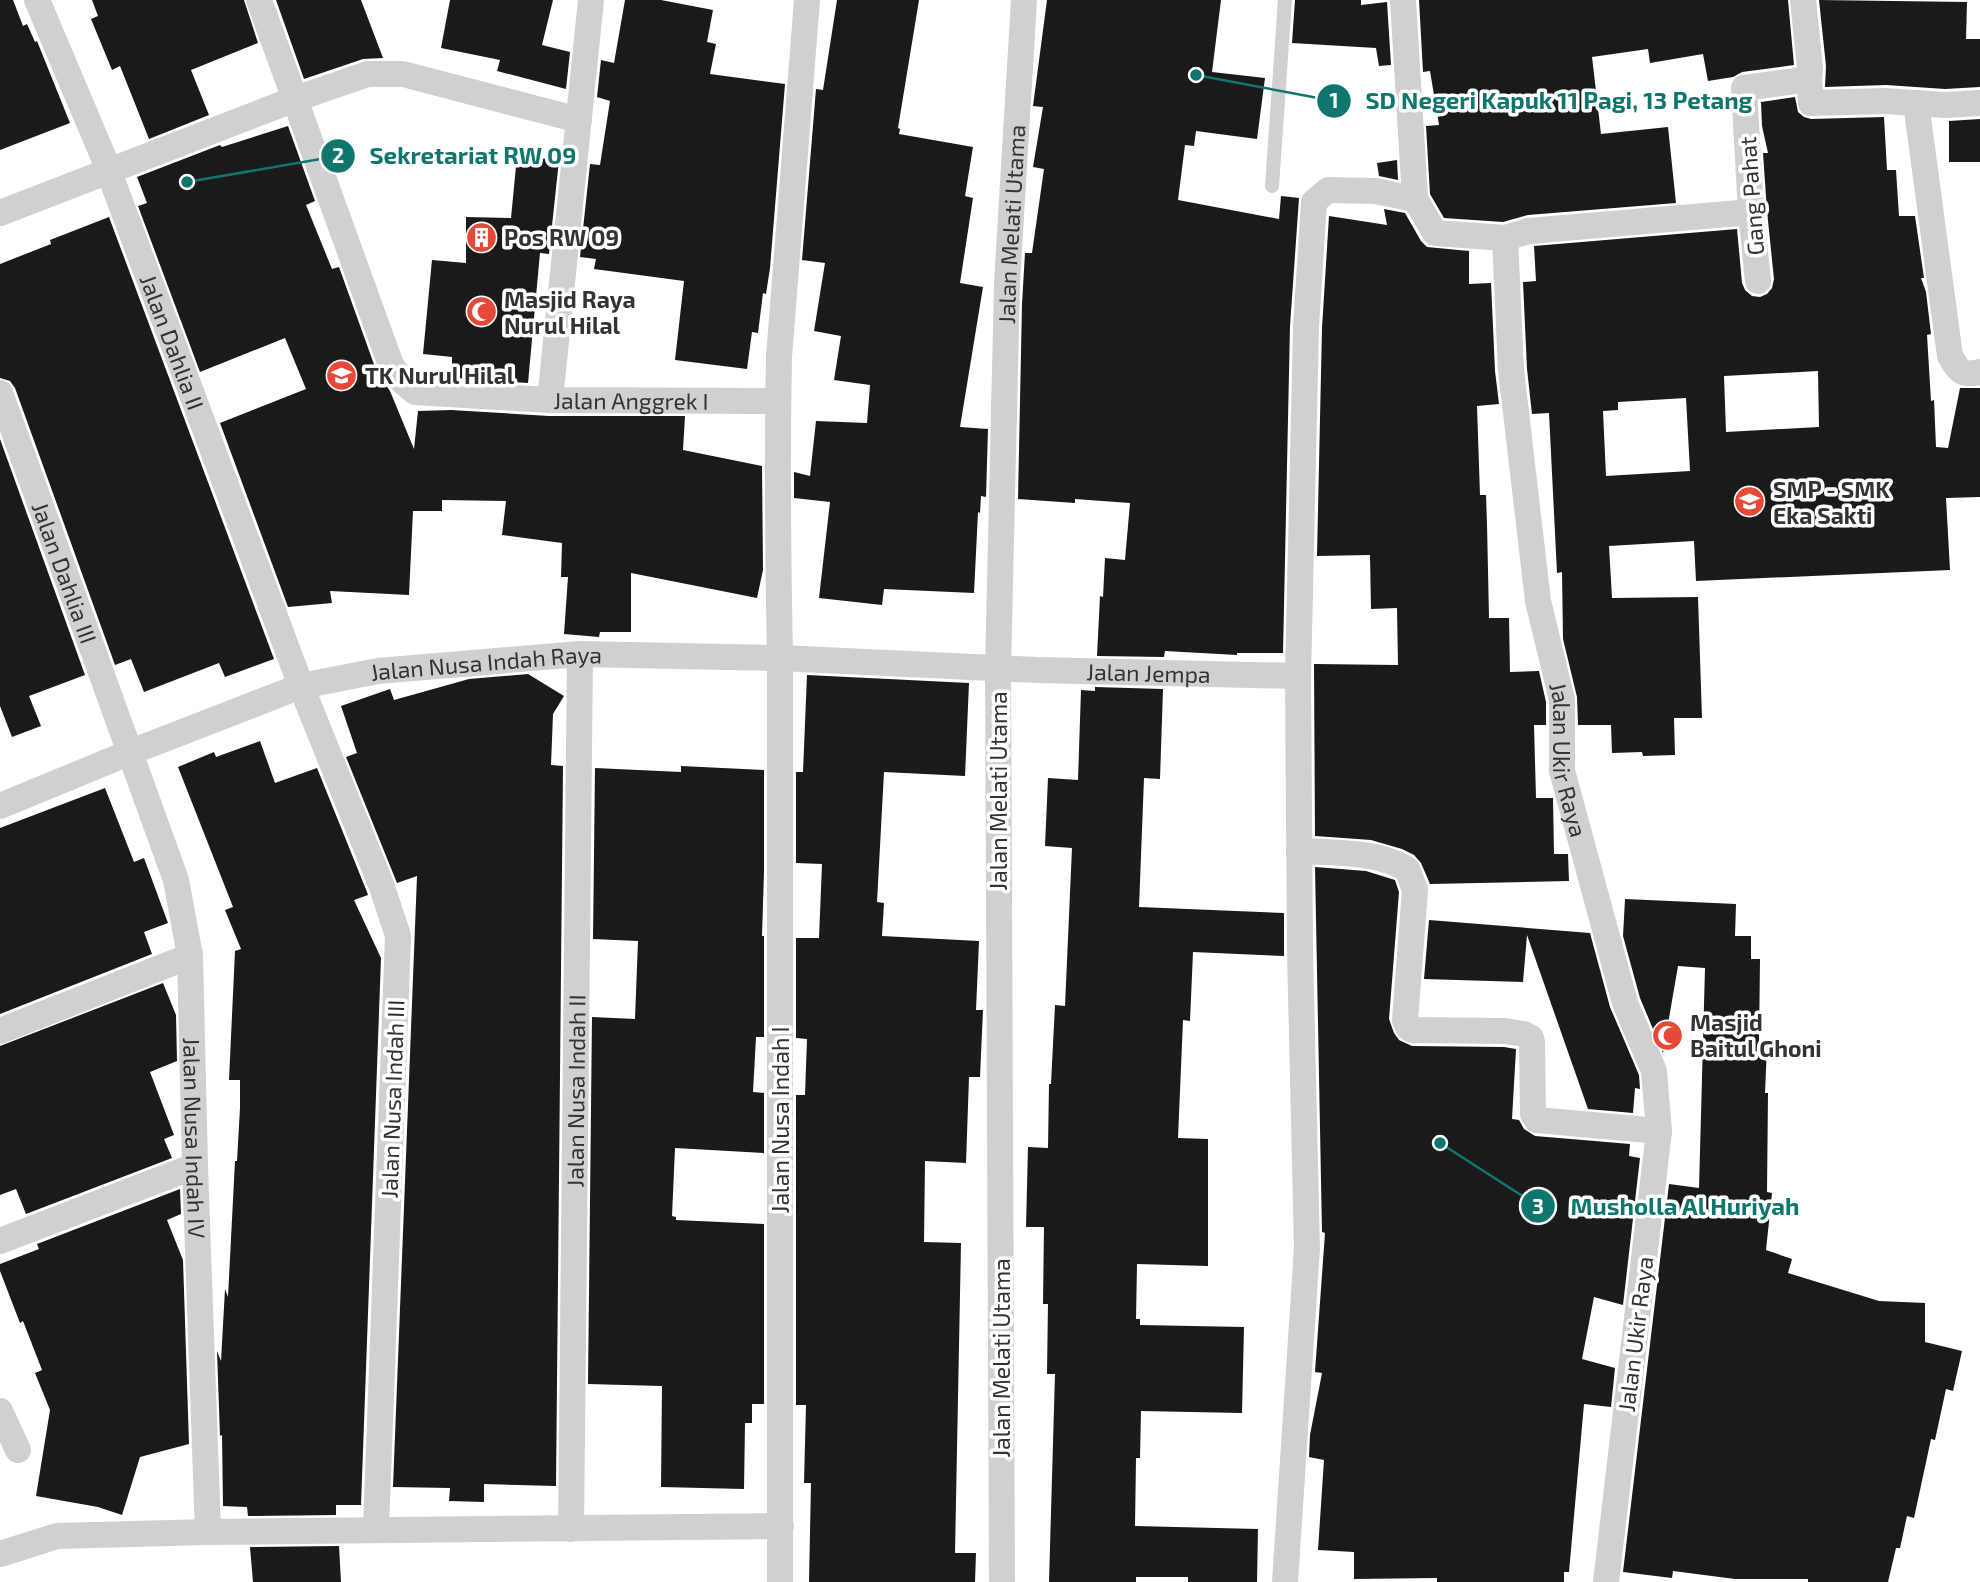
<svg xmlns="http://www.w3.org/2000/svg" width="1980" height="1582" font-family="'Exo 2',sans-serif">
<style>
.building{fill:#1a1a1a;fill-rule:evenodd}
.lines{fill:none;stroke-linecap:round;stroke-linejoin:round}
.service{stroke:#d0d0d0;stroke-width:14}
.minor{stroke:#d0d0d0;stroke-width:26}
.labels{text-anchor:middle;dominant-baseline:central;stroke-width:7;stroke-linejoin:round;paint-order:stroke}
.street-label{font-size:23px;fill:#333;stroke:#fff}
.poi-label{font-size:23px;font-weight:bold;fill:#333;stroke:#fff;text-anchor:start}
.leader{fill:none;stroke:#0f766e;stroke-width:2.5}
.callout-dot{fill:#0f766e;stroke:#fff;stroke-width:2.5}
.mark-label{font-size:21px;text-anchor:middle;font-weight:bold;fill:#fff}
.callout-label{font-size:24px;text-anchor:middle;font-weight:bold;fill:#0f766e;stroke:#fff;stroke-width:7;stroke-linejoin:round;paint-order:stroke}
</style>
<rect width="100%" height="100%" fill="#fff"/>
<!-- building -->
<g class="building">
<path d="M0,0h13l10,26 4,-2 8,18 2,-1 33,82 -70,27z"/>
<path d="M92,0h152l14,43 -67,27 18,45 -60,24 -29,-73 -8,4 -21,-51 7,-3z"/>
<path d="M276,0h85l22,58 -20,1 -59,20z"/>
<path d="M450,0h103l-11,45 28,7 -4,37 -69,-18 3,-11 -59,-12z"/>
<path d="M625,0h36l52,10 -6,32 9,2 -6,30 75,10 -15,184 -4,26 -3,-1 -5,40 -6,-1 -5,37 -72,-9 9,-79 -90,-12 2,-10 -16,-2 10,-93 10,1 10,-64 -13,-4 4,-37 13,3z"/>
<path d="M837,0h82l-21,128 2,1 -1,5 74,13 -8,49 8,2 -13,85 23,4 -23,140 28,2 -2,68 -5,-1 -1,17 -2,-1 -4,81 -90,-4 -2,16 -63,-7 11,-96 -36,-4v-26l16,4 6,-55 51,2 3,-38 -36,-5 7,-44 -27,-5 11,-68 -23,-3 14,-171 7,1z"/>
<path d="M1047,0h174l-9,72 53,6 -8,61 -61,-8 -2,15 -9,-1 -7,55 101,19 2,-23 18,2 -9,128 -7,327h-46v2l-72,-4 -1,6 -67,-1 3,-60 3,1 2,-39 20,2 5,-57 -55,-4v4l-57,-4 4,-195 3,-51h7l12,-84 -11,-2 10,-60 -10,-1z"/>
<path d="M1295,0h66v5l26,-3 4,63 -12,1 -3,-18 -84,-5z"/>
<path d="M1419,0h369l6,65 -52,7 -9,5 -25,4 -5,-27 -53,9 -2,-14 -56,8 9,77 67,-7 8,76 -148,12 -25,7 -59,-4 -14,-24 -4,-68 13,-1 -9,-54 -7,1z"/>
<path d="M1819,0l148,2 -1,37h14v48l-35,2 -59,-4 -61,2 1,-21z"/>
<path d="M1795,97l3,15 6,5 7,2 73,-2 3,53h9l3,46h16l9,62h-3l5,14 5,42 -4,1 4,66 3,-1 2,47 12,1 12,-60h20v109l-34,1 4,72 -254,11 -2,-40 -85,5 3,52 86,-1 4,121h-28l1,37 -32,1 -1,-4 -30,1 -1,-28h-33l-1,-28 -14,-58 -1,-67 -5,1 -8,-160 -17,1 -5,-45 -4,-87 13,-1 -2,-35 203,-17 5,54 3,7 7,6 8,1 7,-3 5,-6 2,-9 -7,-68 -4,-58h5l-6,-27 -1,-24zM1818,371l1,56 -93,5 -2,-56zM1686,398l4,73 -84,5 -3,-65 15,-1v-8z"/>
<path d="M1980,119v43h-31v-41z"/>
<path d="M288,126l27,75 -9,4 26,64 7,-2 37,103 14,21 24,58 4,-38 33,-1 98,6h136l-2,34 79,16 1,104 -6,28 -126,-25v59h-31l-1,5 -35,-3 4,-57h-7l1,-34 -60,-8 4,-34 -64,-1v11h-29l-4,84 -79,-4 2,12 -44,4 -68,-184 86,-34 -21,-51 -85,34 -62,-166 9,-3 -10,-26 83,-32 2,2z"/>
<path d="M517,156l42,4 -10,94 -9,-1 -12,130 -76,-5v-21l-29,-3 9,-94 34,3v-46l45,1z"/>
<path d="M1397,160l1,20 -19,-4 -2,-13z"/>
<path d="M1384,209l21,4 16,28 6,6 42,4v33l22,-1 4,88 4,33 -22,2 3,89h6l1,29 2,94h20l1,54 29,-1 7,31v23h-12l2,73h17l1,56h14l1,27 -139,3 -9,-21 -7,-8 -12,-6 -31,-9 -56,-4 -1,-172 84,1 -1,-57 -26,1 -1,-54 -53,1 5,-228 7,-112 58,9z"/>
<path d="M109,217l165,442 -49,18 -6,-14 -75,29 -13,-33 -16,6 -100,-277 -5,-7 -10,-3v-114l51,-20 -1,-4z"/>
<path d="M0,439l85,236 -56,21 12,30 -29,11 -12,-31z"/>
<path d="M528,674l36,22 -11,18 -2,51 12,1 -7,720 -72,-2v18l-35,-1 1,-13 -57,-1 24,-611 -20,7 -51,-126 11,-4 -16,-47 49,-17 4,11 75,-21z"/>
<path d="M807,675l162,8 -4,93 -81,-4 -7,130 7,1 -2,33 97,5 -3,69h7l-3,67h-11l-3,86 -41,-2 -1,81 37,1 -6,310h21l-1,29h-166l2,-99h-7l2,-78h-10v-310h9l2,-56 -11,-1v-100h23l3,-74 -26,-1v-91h7z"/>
<path d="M1095,687l68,2 -3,90 -16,-1 -5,129 145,6v43l-91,-4 -3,69 -7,-1 -5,118 30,1v127l-71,-2 -1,55h4v6l104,2 -2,86 -101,-2 -1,47h-4l-1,68 123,3 -1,53h-69v-5h-52v5h-87l6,-208h-8l1,-70h-5l1,-77h-18l2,-80 20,1 1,-64h2l4,-79 10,1 7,-158 -27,-2 3,-68 30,2 3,-90 14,1z"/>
<path d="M260,741l15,42 42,-15 50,124 1,3 -14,5 27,58 -20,547h-25v10l-88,1 -1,-9 -24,-1 -1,-71 -2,1 -3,-85 4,10 4,-72 3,8 7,-136h2l3,-53v-28h-11l6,-129 6,-2 -16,-39 8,-3 -55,-140 36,-15 2,5z"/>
<path d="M681,766l83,4v101l-2,65h2v101h-8l-3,55 11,1v60l-89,-5 -3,68 4,1v3l88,4v180h-12v19h-7l-1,66 -83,-2 1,-101 -74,-2 4,-367 43,2 3,-78 -45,-2 2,-171 86,4z"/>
<path d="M105,788l29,74 10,-4 24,65 -24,9 8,22 -152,60v-186z"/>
<path d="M1315,867l51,4 29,9 4,12 -10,127 5,14 5,7 13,6 92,1 12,2 -4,70 7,1 5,9 11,7 95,8 -1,12 11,2 -17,147 -29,-8 -12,62 33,9 -4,39 -27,-3 -15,168h-5v10h-127v-4l-83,1v-27l-36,-2 6,-90 -15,-3 1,-22 12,-62 -7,-1 10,-139 -3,-1z"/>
<path d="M1625,899l111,5 -1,32h16v23h9l-1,86 8,1 -2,47h3l-1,99 5,1 -6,57 26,9 -4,14 91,28 46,2v39l37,9 -9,40 -7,-2 -11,51 -4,-1 -17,79 -7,-2 -7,32h-4l-8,34h-80v-3h-73l-62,-8 -1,7 -49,-6 46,-388 30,4 6,-220 -27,-2 -15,87 -23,-55 -17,-62z"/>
<path d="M1429,920l161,13 20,74 29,68 1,14 -5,-1 -2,25 -45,-4 -61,-174 -4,47 -99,-3z"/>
<path d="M163,983l13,32 1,46 -27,11 24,63 -10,4 8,19 -146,56 -10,-25 -16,6v-149z"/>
<path d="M180,1189l1,25 -14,6 16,40 6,184 -49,13 -18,58 -24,-8 -62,-11 14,-86 -15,-37 7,-3 -19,-49 -3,2 -20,-52v-7l39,-15 -2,-5z"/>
<path d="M339,1546l2,36h-88l-3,-35z"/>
</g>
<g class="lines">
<!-- service -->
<path class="service" d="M1272,186l13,-186"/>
<!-- minor -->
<g class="minor">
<path id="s1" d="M37,0l66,156 198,530 81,201 16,49 -22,593"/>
<path d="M259,0l132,365 12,17 12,10 135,8"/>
<path id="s2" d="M591,0l-41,400 228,1"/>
<path id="s3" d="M1403,0l12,199 20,34 70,5 6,132 27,231 24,99v71l63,232 29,68 5,60 -53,451"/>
<path d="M1809,79l2,24 74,-2 60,4 35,-2"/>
<path d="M1916,103l34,253c9,15 11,20 30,16"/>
<path d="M0,213l295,-114 73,-25h35l176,46"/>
<path d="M1505,238l24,-7 222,-19"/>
<path d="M1758,281l-7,-69 -7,-124 65,-9 1,-11 -7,-68"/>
<path id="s4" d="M0,393l176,487 14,76 5,210 13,366"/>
<path id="s5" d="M0,806l131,-54 170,-66 77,-15 202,-17 200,4 257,12 261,6"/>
<path d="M1299,851c35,2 77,0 108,18l8,21 -10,130 3,7 4,3 93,1 19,3 7,4 1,4 1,72 4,6 122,11"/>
<path d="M0,1031l190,-75"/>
<path d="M0,1241l195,-75"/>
<path d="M0,1411l18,39"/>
<path id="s6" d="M571,1529l9,-875"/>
<path d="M0,1554l57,-18 151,-4 573,-6"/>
<path d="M780,1582v-924c-2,-100 -3,-201 -1,-301l28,-357"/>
<path id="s7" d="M1002,1582l-4,-914 9,-385 17,-283"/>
<path d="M1285,1582l22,-334 -7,-298 -2,-274 8,-349 8,-125 14,-12 47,1 40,8"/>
</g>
</g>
<!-- icons -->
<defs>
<symbol id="building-disc" viewBox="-11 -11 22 22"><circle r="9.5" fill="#e84837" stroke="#fff"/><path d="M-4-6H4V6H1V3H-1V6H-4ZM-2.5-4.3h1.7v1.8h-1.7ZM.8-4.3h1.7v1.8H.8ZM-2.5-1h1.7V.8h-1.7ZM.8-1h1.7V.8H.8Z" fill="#fff"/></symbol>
<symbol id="mosque-disc" viewBox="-11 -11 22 22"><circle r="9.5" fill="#e84837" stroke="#fff"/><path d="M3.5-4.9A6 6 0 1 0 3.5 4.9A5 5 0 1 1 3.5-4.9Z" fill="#fff"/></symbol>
<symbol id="school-disc" viewBox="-11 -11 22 22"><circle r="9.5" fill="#e84837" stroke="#fff"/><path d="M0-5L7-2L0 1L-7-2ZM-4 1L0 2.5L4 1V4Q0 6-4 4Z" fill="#fff"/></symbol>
</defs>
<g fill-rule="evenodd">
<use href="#building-disc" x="464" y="220" width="35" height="35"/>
<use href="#mosque-disc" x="464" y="294" width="35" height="35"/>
<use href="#school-disc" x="324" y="358" width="35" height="35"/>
<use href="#school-disc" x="1732" y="484" width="35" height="35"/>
<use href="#mosque-disc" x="1650" y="1018" width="35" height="35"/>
</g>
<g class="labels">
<!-- street labels -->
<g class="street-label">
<text transform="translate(1751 196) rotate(-94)">Gang Pahat</text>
<text stroke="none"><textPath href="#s7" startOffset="1358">Jalan Melati Utama</textPath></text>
<text stroke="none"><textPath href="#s1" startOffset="368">Jalan Dahlia II</textPath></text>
<text stroke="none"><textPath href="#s2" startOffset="483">Jalan Anggrek I</textPath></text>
<text stroke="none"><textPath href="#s4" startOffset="191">Jalan Dahlia III</textPath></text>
<text stroke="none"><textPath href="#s5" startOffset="511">Jalan Nusa Indah Raya</textPath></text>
<text stroke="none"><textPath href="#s5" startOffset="1174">Jalan Jempa</textPath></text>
<text stroke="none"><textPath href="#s3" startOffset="836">Jalan Ukir Raya</textPath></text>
<text transform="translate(998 791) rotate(-90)">Jalan Melati Utama</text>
<text stroke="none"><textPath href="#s6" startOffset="438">Jalan Nusa Indah II</textPath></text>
<text transform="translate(392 1099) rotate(-88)">Jalan Nusa Indah III</text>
<text transform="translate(780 1120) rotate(-90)">Jalan Nusa Indah I</text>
<text stroke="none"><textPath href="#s4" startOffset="777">Jalan Nusa Indah IV</textPath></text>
<text transform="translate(1635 1334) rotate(-83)">Jalan Ukir Raya</text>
<text transform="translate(1001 1358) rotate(-90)">Jalan Melati Utama</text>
</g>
<!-- poi labels -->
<g class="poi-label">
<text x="504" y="237">Pos RW 09</text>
<text x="504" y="299">Masjid Raya<tspan x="504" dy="26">Nurul Hilal</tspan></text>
<text x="365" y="375">TK Nurul Hilal</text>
<text x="1773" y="489">SMP - SMK<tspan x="1773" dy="26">Eka Sakti</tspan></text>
<text x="1690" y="1022">Masjid<tspan x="1690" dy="26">Baitul Ghoni</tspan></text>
</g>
</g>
<!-- callouts -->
<path class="leader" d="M1196 75L1334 101M187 182L338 156M1440 1143L1538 1206"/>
<g class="callout-dot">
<circle cx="1196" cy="75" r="7"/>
<circle cx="187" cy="182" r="7"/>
<circle cx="1440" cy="1143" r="7"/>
<circle cx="1334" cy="101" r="18"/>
<circle cx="338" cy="156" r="18"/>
<circle cx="1538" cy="1206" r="18"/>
</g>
<g class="mark-label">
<text x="1334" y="108">1</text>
<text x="338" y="163">2</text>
<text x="1538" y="1214">3</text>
</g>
<g class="callout-label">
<text x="1559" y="109">SD Negeri Kapuk 11 Pagi, 13 Petang</text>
<text x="473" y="164">Sekretariat RW 09</text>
<text x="1685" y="1215">Musholla Al Huriyah</text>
</g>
</svg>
